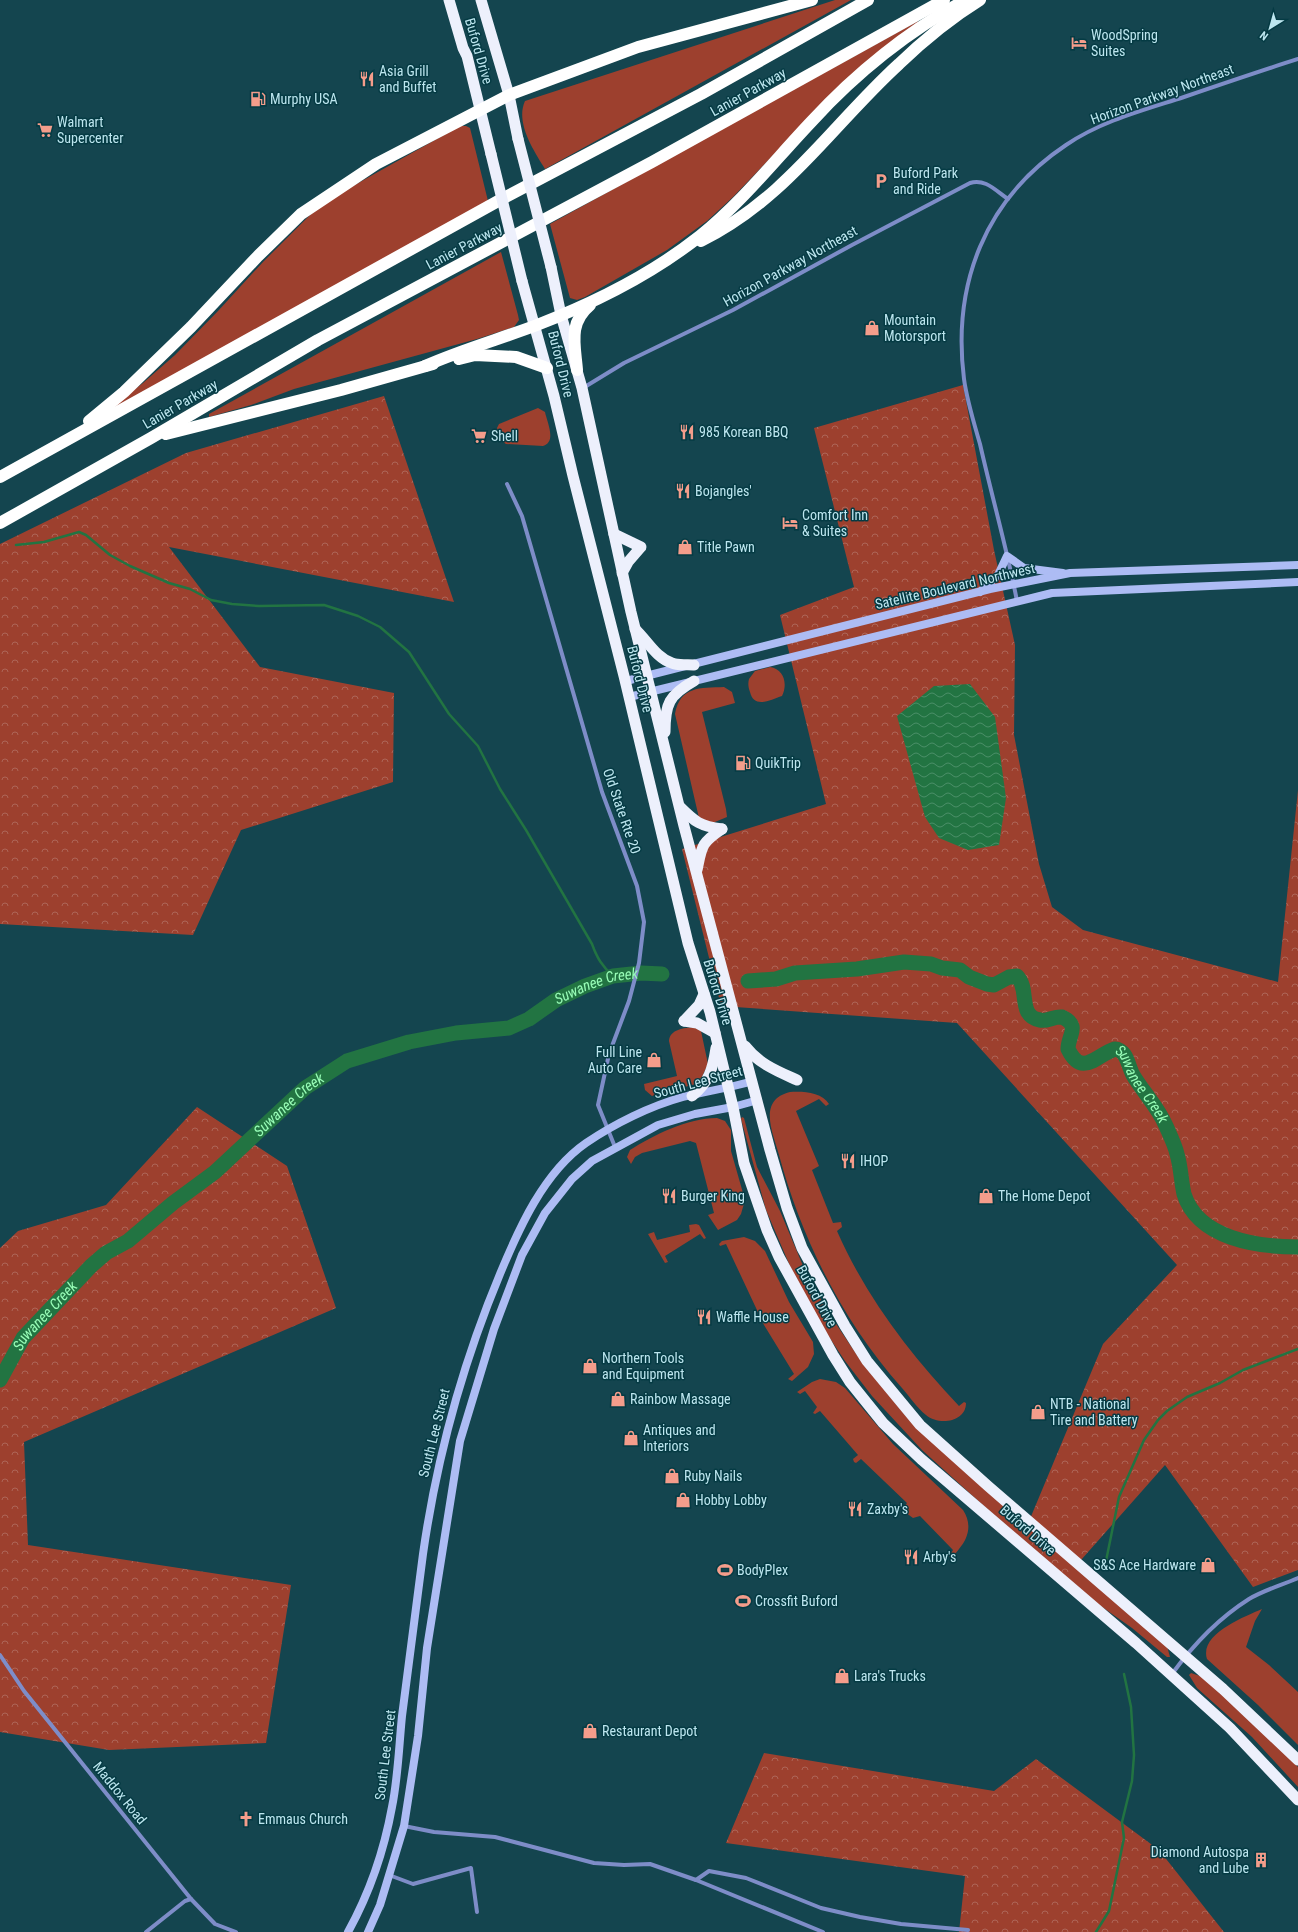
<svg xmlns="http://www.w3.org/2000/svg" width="1298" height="1932" font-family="'Roboto Condensed',sans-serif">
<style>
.green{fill:#9d402e}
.forest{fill:url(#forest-crowns)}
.water{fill:url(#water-waves)}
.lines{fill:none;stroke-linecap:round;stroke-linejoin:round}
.stream{stroke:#227442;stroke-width:2.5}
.river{stroke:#227442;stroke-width:15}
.minor{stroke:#7e8dc8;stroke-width:4}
.secondary{stroke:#adbcf4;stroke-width:8}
.trunk{stroke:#edf0fc;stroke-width:11}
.motorway{stroke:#fff;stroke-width:12}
.trunk-bridge{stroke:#edf0fc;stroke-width:11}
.labels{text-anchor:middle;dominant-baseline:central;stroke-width:3;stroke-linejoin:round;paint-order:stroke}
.poi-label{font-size:14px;fill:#bde6ef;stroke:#053b44;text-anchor:start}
.street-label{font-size:14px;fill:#bde6ef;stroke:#053b44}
.water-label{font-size:15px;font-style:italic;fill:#98fdb7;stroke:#053b44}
</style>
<defs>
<pattern id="forest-crowns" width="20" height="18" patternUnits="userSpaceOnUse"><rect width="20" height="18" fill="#9d402e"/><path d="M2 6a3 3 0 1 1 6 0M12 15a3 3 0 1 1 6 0" fill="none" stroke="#ad6557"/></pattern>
<pattern id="water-waves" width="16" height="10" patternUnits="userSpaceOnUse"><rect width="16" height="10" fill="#227442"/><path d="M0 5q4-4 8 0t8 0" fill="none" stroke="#4a8e67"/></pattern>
</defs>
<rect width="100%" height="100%" fill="#14454f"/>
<!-- green -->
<g class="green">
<path d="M835,0h16l-306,169c-11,-18 -30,-46 -20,-68z"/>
<path d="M918,21v2l-91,76 -94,98 -26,24 -40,29 -82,47 -8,3 -7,-2 -20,-74z"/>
<path d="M460,126h6l4,2 18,73 -387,214 42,-32 32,-28 43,-44 45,-49 48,-48 33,-23z"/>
<path d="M501,252l17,63 1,5 -5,7 -37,12 -183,50 -43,16 -42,12v-3z"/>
<path d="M538,408l7,4c2,10 12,30 -2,34l-37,-2 -4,-3 -5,-13 2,-4z"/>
<path d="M770,667c14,2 18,17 12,29 -12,4 -28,13 -32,-4 -2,-5 -2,-9 -1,-13l6,-8z"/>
<path d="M724,687l8,5 3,11 -33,9 24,97 1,8 -17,7 -11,-6 -24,-104c5,-28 25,-26 49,-27z"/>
<path d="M694,1027l7,4 7,33 -9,19 -47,13 -7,-6 -1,-6 33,-8 -8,-35c1,-12 15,-13 25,-14z"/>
<path d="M790,1092c12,-1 32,0 39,12l-3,2 -7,-7 -23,12 23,55 -7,4 21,53 8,-1 1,5 -5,4c29,66 73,123 122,175l5,-4 2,1c0,19 -27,23 -40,12 -9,-7 -16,-18 -24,-27 -59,-66 -100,-148 -123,-233 -6,-22 -22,-55 11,-63z"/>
<path d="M742,1117l2,1 13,49 23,44 26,62 22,39 35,52 42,51 262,231 3,11h-3l-35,-29 -34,-24 -113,-97 -63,-57 -50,-54 -27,-35 -24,-36 -28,-52 -27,-63 -25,-91z"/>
<path d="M717,1118l8,3 6,9v21l14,49 -4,14 -4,6 -19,10 -10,-15 6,-2 -18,-70 -6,-2 -48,12 -7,4 -4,7 -4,-7 3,-7c24,-15 57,-32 87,-32z"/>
<path d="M696,1224l3,1 7,13 -2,1 -4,-5 -35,22 3,6 -3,1 -17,-29 6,-2 3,8 33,-8 -1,-7z"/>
<path d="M744,1237l11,4 10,10 24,51 24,40 1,12 -6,13 -16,14 -4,-2 6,-5 -30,-49 -38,-81 -6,2 -1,-2 3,-3z"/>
<path d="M820,1379l16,3 9,6 48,56 70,66c9,14 6,27 -4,39 -3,4 -5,7 -10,8l4,-7 -33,-34 -7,2 -11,-8 5,-7 -46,-44 -5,4 -2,-1 -1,-3 5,-4 -38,-44 -5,3 -2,-1 4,-6 -12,-16 -5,3 -3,-2 15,-10z"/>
<path d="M1262,1609l-7,12 -9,26 23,18 29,27v53l-40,-40 -51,-46c-8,-25 37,-42 55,-50z"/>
<path d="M1191,1673l12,4 82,76 13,14v20l-46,-50 -55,-49 -8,-13z"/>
</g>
<!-- forest -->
<g class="forest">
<path d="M963,385l31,165 21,95 -1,90 25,129 13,43 31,23 195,52 20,-192v780l-45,17 -88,-122 -99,112 -44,-39 81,-194 74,-79 -220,-242 -236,-17 -39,-157 144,-45 -46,-189 74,-28 -40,-159z"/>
<path d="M384,396l70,206 -285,-55 91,120 134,26 -1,89 -152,48 -48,105 -193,-11v-380l186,-91z"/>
<path d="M197,1107l90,59 49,142 -312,134 4,103 263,40 -25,158 -157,7 -109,-18v-484l18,-17 88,-26z"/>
<path d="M764,1753l230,38 42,-32 123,91 65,82h-265l6,-56 -239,-33z"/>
</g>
<!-- water -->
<path class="water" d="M970,684l25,33 11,81 -7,47 -31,5 -29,-12 -14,-21 -28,-101 37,-30z"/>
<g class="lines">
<!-- stream -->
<g class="stream">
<path d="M16,545l28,-3 35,-10 7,3 24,20 20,11 39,17 21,6 21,11 21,4 27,2 65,-1 34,11 22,11 29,25 40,62 29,32 22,43 26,41 66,114c5,14 10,22 21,32"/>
<path d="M1106,1561l13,-64 25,-57 14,-20 9,-9 20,-14 33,-14 23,-13 55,-21"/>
<path d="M1096,1932l13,-21 15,-73 -2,-16 10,-41 2,-26 -3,-48 -7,-33"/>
</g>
<!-- river -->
<g class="river">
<path id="s1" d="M748,981l28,-2 19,-6 62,-4 47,-7 27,2 11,4 18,2 9,7 18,7 7,1 15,-8 8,-1c13,13 0,40 23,44 7,2 14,-4 22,-3 19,9 6,18 6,32 14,29 28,6 47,0 12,1 13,17 18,26 10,17 25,32 33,51 4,9 9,19 11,28 4,13 4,27 7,40 14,45 74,53 114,53"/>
<path id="s2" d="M0,1380l23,-42 68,-72 15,-13 22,-12 45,-38 42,-31 90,-84 42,-27 62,-19 47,-9 53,-5 20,-9 27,-19 29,-14 28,-10 28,-3 21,1"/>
</g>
<!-- minor -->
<g class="minor">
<path d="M583,388l41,-25 109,-53 119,-65 118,-62c15,-5 26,8 38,16"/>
<path d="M507,484l15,32 80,276 35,94 7,36 -5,41 -10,38 -20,53 -11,51 17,42"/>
<path d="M1017,601c-10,-52 -25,-104 -37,-157 -6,-21 -13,-43 -16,-65 -12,-95 21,-180 102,-234 35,-24 78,-35 118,-48 38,-13 76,-26 114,-38"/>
<path d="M0,1655l24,36 167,208 24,25 21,8"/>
<path d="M1172,1674c21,-29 47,-56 77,-75 15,-9 33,-14 49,-21"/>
<path d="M404,1826l30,6 61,5 99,26 30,2 26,-1 46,16 127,52"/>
<path d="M389,1875l24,9 58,-16 6,44"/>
<path d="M696,1880l13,-9 37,7 75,30 39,9 41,7 67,6"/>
<path d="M146,1932l39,-31 6,-2"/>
</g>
<!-- secondary -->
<g class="secondary">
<path d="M980,592l18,-17 9,-19 17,12 39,5"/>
<path d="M626,681l364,-92 80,-16 228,-8"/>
<path d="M629,697l423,-104 246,-11"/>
<path d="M348,1932c21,-38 36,-81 44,-125 6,-29 7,-61 10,-91 7,-54 14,-108 21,-162 14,-98 39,-189 77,-280 19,-46 44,-102 86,-131 28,-19 64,-37 97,-46 23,-6 47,-9 70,-16"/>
<path d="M368,1932l12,-27 24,-79 14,-90 9,-88 33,-207 34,-112 28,-74 23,-42 27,-34 20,-18 66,-36 37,-11 38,-7 25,-7"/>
</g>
<!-- trunk -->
<g class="trunk">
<path d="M449,0l14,48 4,8 24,98"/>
<path d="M481,0l28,95 9,44"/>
<path d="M551,267l10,48 21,73 49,224 53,214 86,324 17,58 15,40 43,78 22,35 53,64 68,61 235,203 75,71"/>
<path d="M522,281l32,115 19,80 51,200 64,267 22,69 23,95 11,56 23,67 12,27 54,98 17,27 33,41 38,36 215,184 94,85 68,72"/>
<path d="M614,534l27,13 -13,15 -6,11"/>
<path d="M635,629c12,11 21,29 37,34 6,3 15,1 22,2"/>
<path d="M665,732c0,-28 4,-37 29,-51"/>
<path d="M680,807c15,15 20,19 42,22"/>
<path d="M697,870c5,-24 4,-27 25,-41"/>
<path d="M684,1021l15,-16 5,-11"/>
<path d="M684,1021l13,2 18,10"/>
<path d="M745,1046c14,18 32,25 52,34"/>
<path d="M692,1096c17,-13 21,-28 24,-48"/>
</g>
<!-- motorway -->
<g class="motorway">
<path d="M701,241c86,-43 130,-115 198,-177 25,-24 52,-46 81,-64"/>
<path d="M459,359l16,-4 41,2 31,11"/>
<path d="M425,366c36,-16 75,-27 112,-41 57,-22 115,-51 163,-89 42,-34 75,-76 112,-115 43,-47 97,-91 154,-121"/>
<path d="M577,370c-2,-25 -9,-47 13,-65"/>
<path d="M89,421l35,-29 67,-65 67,-71 43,-42 75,-50 133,-69 129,-48 174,-47"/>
<path d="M166,434l175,-44 92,-26"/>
<path d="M0,477l500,-277 201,-106 167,-94"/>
<path d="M0,523l151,-85 167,-98 334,-178 292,-162"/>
</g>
<!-- trunk-bridge -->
<g class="trunk-bridge">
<path d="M518,139l33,128"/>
<path d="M491,154l31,127"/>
</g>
</g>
<!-- icons -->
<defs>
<symbol id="hotel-bare" viewBox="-9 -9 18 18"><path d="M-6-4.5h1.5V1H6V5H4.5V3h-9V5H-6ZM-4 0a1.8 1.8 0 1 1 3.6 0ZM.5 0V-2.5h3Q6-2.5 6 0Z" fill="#f49d8b" stroke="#053b44" stroke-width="2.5" paint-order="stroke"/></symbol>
<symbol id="restaurant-bare" viewBox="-9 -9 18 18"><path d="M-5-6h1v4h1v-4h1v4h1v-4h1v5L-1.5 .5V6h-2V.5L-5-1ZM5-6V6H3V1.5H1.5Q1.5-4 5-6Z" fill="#f49d8b" stroke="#053b44" stroke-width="2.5" paint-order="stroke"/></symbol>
<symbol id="fuel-bare" viewBox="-9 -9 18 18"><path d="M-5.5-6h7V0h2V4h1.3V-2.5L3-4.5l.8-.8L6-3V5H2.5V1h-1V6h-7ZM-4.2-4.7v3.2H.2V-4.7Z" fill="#f49d8b" stroke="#053b44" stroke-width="2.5" paint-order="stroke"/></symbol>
<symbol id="supermarket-bare" viewBox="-9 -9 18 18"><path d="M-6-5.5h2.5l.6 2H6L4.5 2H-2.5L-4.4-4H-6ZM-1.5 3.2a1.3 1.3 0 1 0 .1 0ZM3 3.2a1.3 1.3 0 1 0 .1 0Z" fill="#f49d8b" stroke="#053b44" stroke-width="2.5" paint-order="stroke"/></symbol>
<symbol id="parking-bare" viewBox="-9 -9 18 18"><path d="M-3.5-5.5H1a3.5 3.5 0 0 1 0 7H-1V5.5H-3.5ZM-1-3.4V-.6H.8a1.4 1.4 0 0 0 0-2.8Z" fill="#f49d8b" stroke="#053b44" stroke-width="2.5" paint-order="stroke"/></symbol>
<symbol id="shop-bare" viewBox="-9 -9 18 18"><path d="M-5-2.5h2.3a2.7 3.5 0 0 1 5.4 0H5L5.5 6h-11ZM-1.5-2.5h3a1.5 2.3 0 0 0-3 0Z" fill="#f49d8b" stroke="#053b44" stroke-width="2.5" paint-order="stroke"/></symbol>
<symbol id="stadium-bare" viewBox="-9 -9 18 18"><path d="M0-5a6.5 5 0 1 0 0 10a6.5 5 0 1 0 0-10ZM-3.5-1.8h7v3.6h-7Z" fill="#f49d8b" stroke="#053b44" stroke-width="2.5" paint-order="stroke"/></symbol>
<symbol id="church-bare" viewBox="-9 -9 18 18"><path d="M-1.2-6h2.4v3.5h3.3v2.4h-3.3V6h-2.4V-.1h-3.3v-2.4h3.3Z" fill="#f49d8b" stroke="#053b44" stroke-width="2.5" paint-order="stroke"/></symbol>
<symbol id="building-bare" viewBox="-9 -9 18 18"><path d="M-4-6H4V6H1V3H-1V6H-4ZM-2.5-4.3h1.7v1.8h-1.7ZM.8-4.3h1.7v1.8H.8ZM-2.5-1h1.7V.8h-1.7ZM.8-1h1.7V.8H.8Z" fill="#f49d8b" stroke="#053b44" stroke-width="2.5" paint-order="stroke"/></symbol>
</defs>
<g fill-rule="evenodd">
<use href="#hotel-bare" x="1068" y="32" width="22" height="22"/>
<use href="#restaurant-bare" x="356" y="68" width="22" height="22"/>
<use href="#fuel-bare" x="247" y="88" width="22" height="22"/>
<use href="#supermarket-bare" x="34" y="119" width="22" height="22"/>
<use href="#parking-bare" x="870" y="170" width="22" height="22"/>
<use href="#shop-bare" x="861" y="317" width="22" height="22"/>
<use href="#restaurant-bare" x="676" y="421" width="22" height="22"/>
<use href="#supermarket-bare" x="468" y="425" width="22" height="22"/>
<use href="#restaurant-bare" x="672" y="480" width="22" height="22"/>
<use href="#hotel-bare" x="779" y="512" width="22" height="22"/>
<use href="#shop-bare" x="674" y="536" width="22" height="22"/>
<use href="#fuel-bare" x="732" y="752" width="22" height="22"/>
<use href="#shop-bare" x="643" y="1049" width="22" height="22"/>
<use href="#restaurant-bare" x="837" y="1150" width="22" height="22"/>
<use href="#restaurant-bare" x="658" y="1185" width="22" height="22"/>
<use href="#shop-bare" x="975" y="1185" width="22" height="22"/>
<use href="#restaurant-bare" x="693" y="1306" width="22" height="22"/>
<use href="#shop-bare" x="579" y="1355" width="22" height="22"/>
<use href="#shop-bare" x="607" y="1388" width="22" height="22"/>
<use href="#shop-bare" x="1027" y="1401" width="22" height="22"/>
<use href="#shop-bare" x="620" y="1427" width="22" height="22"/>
<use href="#shop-bare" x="661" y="1465" width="22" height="22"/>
<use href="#shop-bare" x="672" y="1489" width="22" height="22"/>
<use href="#restaurant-bare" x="844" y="1498" width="22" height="22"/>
<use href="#restaurant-bare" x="900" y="1546" width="22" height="22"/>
<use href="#shop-bare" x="1197" y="1554" width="22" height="22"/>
<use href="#stadium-bare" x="714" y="1559" width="22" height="22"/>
<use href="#stadium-bare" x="732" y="1590" width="22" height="22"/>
<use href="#shop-bare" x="831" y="1665" width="22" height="22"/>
<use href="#shop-bare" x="579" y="1720" width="22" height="22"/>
<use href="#church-bare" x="235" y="1808" width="22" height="22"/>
<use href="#building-bare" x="1250" y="1849" width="22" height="22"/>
</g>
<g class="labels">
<!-- poi labels -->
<g class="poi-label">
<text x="1091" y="35">WoodSpring<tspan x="1091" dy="16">Suites</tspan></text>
<text x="379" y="71">Asia Grill<tspan x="379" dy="16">and Buffet</tspan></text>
<text x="270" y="99">Murphy USA</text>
<text x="57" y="122">Walmart<tspan x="57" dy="16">Supercenter</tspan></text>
<text x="893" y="173">Buford Park<tspan x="893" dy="16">and Ride</tspan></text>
<text x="884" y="320">Mountain<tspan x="884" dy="16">Motorsport</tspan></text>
<text x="699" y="432">985 Korean BBQ</text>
<text x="491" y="436">Shell</text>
<text x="695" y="491">Bojangles'</text>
<text x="802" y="515">Comfort Inn<tspan x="802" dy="16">&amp; Suites</tspan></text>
<text x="697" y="547">Title Pawn</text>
<text x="755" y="763">QuikTrip</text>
<text x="642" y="1052" text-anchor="end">Full Line<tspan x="642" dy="16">Auto Care</tspan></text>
<text x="860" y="1161">IHOP</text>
<text x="681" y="1196">Burger King</text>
<text x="998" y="1196">The Home Depot</text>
<text x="716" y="1317">Waffle House</text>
<text x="602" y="1358">Northern Tools<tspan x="602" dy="16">and Equipment</tspan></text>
<text x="630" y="1399">Rainbow Massage</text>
<text x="1050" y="1404">NTB - National<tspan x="1050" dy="16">Tire and Battery</tspan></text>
<text x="643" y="1430">Antiques and<tspan x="643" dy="16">Interiors</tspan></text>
<text x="684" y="1476">Ruby Nails</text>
<text x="695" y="1500">Hobby Lobby</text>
<text x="867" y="1509">Zaxby's</text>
<text x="923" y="1557">Arby's</text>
<text x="1196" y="1565" text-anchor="end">S&amp;S Ace Hardware</text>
<text x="737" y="1570">BodyPlex</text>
<text x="755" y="1601">Crossfit Buford</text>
<text x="854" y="1676">Lara's Trucks</text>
<text x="602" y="1731">Restaurant Depot</text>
<text x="258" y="1819">Emmaus Church</text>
<text x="1249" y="1852" text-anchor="end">Diamond Autospa<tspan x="1249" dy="16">and Lube</tspan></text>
</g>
<!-- street labels -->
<g class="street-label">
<text transform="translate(479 51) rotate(74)">Buford Drive</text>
<text transform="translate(748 92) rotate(-29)">Lanier Parkway</text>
<text transform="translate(1162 94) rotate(-20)">Horizon Parkway Northeast</text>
<text transform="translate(464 246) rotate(-28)">Lanier Parkway</text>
<text transform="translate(790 266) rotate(-29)">Horizon Parkway Northeast</text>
<text transform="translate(561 364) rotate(76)">Buford Drive</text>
<text transform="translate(180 404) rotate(-30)">Lanier Parkway</text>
<text transform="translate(955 586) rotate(-13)">Satellite Boulevard Northwest</text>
<text transform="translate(640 679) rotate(76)">Buford Drive</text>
<text transform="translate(622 811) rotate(71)">Old State Rte 20</text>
<text transform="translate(718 992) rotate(73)">Buford Drive</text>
<text transform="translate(698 1082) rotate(-15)">South Lee Street</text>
<text transform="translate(817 1296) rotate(61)">Buford Drive</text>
<text transform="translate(434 1433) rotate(-76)">South Lee Street</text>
<text transform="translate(1028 1530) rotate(41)">Buford Drive</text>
<text transform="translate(385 1755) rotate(-83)">South Lee Street</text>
<text transform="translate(120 1793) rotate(51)">Maddox Road</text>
</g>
<!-- water labels -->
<g class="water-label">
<text stroke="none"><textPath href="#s2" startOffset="740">Suwanee Creek</textPath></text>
<text stroke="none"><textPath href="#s1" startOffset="493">Suwanee Creek</textPath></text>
<text stroke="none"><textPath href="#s2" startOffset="403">Suwanee Creek</textPath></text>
<text stroke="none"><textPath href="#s2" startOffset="79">Suwanee Creek</textPath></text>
</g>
</g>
<!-- north arrow -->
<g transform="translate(1270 28) rotate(217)" stroke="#053b44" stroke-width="3" paint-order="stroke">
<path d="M0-3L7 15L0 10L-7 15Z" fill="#bde6ef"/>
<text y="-6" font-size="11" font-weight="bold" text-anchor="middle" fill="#bde6ef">N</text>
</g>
</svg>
